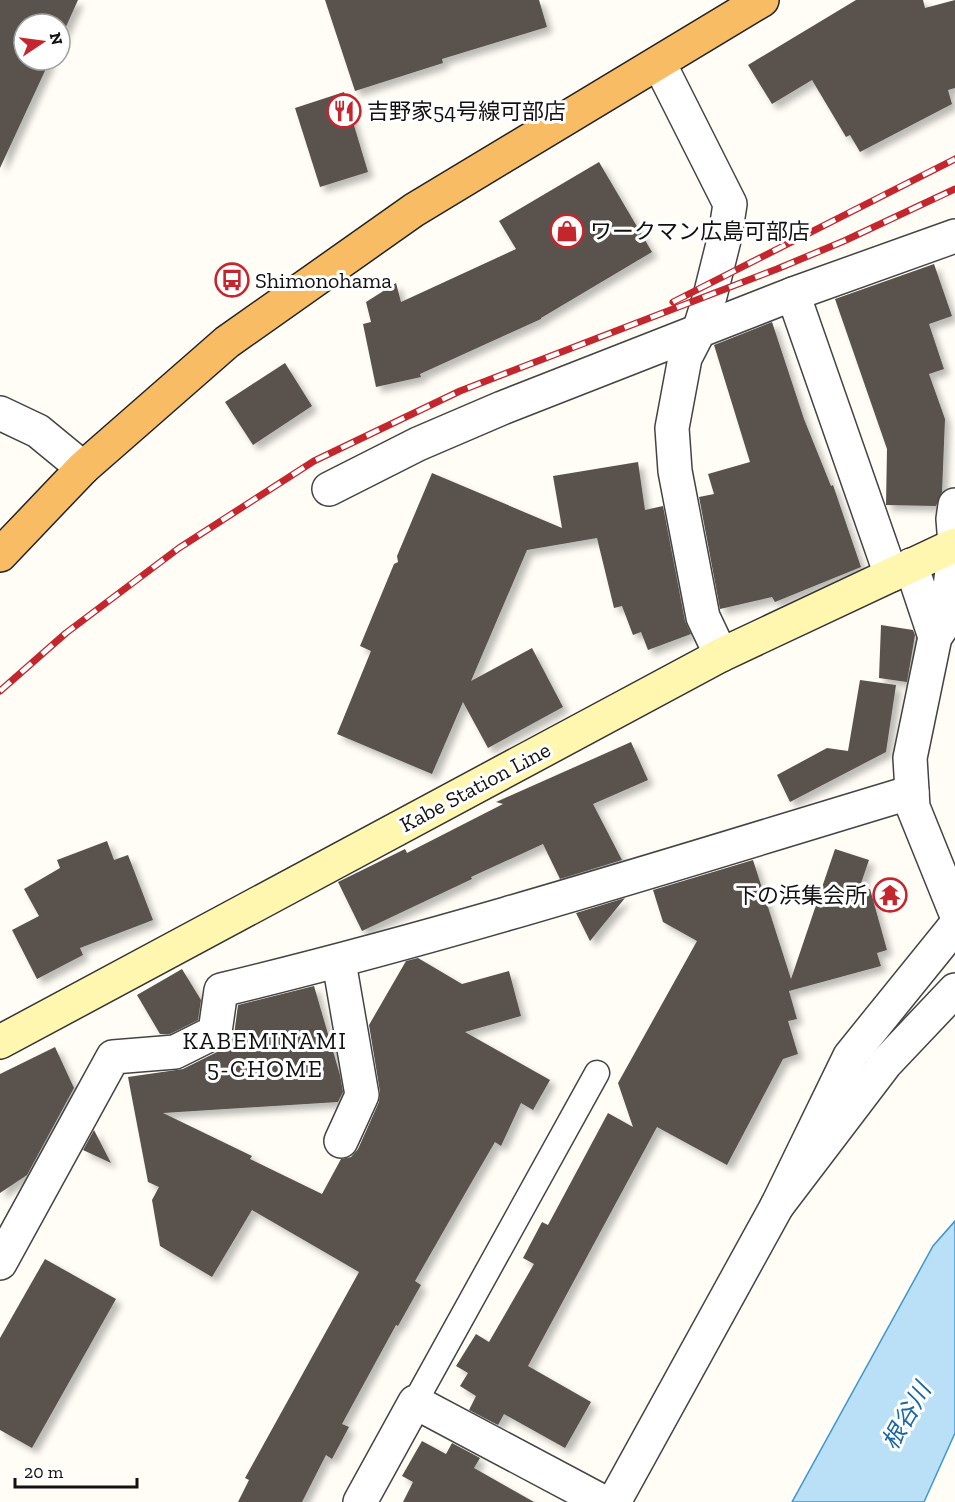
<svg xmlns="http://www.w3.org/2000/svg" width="955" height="1502" font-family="'Zilla Slab','Noto Sans JP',serif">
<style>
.water{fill:#b9e0f7;stroke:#3f96cf;stroke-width:1.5}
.building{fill:#5a524d;filter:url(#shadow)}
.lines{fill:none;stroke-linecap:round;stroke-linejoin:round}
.service-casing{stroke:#444;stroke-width:27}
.minor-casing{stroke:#444;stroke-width:36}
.tertiary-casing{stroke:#444;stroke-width:36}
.secondary-casing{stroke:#333;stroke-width:36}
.trunk-casing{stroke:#222;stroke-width:36}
.service{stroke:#fff;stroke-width:24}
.minor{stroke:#fff;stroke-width:33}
.tertiary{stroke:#fff;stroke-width:33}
.secondary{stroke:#fff6b0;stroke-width:33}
.trunk{stroke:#f7bc64;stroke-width:33}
.rail-casing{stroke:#c4262e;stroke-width:7}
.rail{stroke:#fff;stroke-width:4.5;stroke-dasharray:14;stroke-linecap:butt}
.labels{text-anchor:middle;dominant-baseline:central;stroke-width:6;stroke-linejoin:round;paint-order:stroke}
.poi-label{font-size:22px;fill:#111;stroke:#fff;text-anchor:start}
.street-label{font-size:22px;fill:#111;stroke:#fff}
.neighbourhood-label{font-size:24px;letter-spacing:1.5px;fill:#111;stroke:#fff}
.water-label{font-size:24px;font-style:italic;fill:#1768a6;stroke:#fff}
</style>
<defs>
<filter id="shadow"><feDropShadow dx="5.5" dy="5.5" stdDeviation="3" flood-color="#0004"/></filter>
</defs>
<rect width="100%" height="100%" fill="#fffdf5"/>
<!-- water -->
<path class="water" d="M955,1221v212l-31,69h-132l141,-256z"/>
<!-- building -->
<g class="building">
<path d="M0,0h78l-18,40v-16h-36v36h26l-50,108z"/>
<path d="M325,0h214l8,27 -105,32 1,4 -88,28z"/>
<path d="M856,0h67l2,8 30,-8v88l-7,2 4,14 -92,48 -10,-17 -4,2 -34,-57 -40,24 -24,-39z"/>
<path d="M344,92l24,80 -48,15 -25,-79z"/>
<path d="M599,162l53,90 -111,66v1l-121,55 1,3 -45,10 -13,-63 8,-2 -5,-20 30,-19 5,19 115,-53 -17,-28z"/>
<path d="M934,264l18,52 -23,8 15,45 -15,5 16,45 -3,73 -6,14 -50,-1 1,-56 -52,-150z"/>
<path d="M772,322l32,97 27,67 2,-1 28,82 -86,35 -3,-5 -52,12 -21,-112 15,-3 -6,-20 42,-12 -36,-117z"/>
<path d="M285,363l27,43 -59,39 -28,-43z"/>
<path d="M638,462l7,48 18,-4 22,115 6,13 -43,16 -7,-18 -8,3 -11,-29 -8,2 -17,-70 -70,12 -56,131 61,-33 31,59 -75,41 -25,-46 -31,72 -95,-40 34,-83 -11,-5 34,-82 4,-2 -1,-6 35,-83 130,55 -9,-52z"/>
<path d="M881,625l32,5 2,5 -8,47 -28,-4z"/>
<path d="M860,680l36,5 -10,67 -96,50 -13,-27 50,-27 21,3z"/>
<path d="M631,742l17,38 -55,24 29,56 -62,19 -17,-35 -72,33 1,2 -110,52 -24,-49 67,-33 2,4 96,-49 -7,-2z"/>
<path d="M107,841l7,19 14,-5 25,65 -73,28 3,7 -46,24 -25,-49 27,-14 -15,-27 36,-21 -3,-8z"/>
<path d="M835,849l34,11 -11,32 12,-3 17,61 -10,3 4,13 -92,25 8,28 -9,2 10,33 -15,5 -56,106 -70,-38 -129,239 63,36 -26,46 -61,-34 -6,11 -29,-15 7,-14 -16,-10 8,-13 -12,-7 20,-32 13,8 45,-78 -11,-6 19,-36 6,3 60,-112 25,14 -15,-44 79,-142 -34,-19 -10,-32 100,-30 38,119z"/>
<path d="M625,898l-35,43 -14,-28z"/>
<path d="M418,958l44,26 47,-13 12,45 -56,16 85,48 -17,30 -12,-7 -20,43 -6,-4 -25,43 -55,96 6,4 -23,41 -2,-1 -54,99 7,3 -17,32 -6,-4 -24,47h-64l11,-22 -4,-2 114,-206 -107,-62 -40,67 -52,-31 -8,-46 7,-13 -11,-5 -20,-105 55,-8 40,-20 7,-6 4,-8 4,-30 76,-19 26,89 3,17 -5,10 -175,11 89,43 -2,3 72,35 19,-35 10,-2 7,-8 21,-47 1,-10 -11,-67 37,-64z"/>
<path d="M182,969l19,31 -3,20 -28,14h-10l-23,-39z"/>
<path d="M55,1047l19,41 -47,87 -27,18v-119z"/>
<path d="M94,1130l17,33 -28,-13z"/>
<path d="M45,1259l71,40 -84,149 -32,-18v-92z"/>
<path d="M422,1441l24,13 6,-11 28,15 -6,10 60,34h-131l10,-20 -11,-6z"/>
</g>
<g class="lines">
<defs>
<path id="service" d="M415,1402l182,-329"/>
<g id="minor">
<path d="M659,63l71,141 -5,32 -15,60 -11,35 -14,27 -13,70 3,43 28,146 18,38"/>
<path d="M793,294l98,281"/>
<path d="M0,413l38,18 45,37"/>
<path d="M329,489l89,-45 84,-36 291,-114 162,-58"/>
<path d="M955,505l-2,14 2,25"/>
<path d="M955,545l-9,76 -11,16 -25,121 3,49 42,104"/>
<path d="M911,565l24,72"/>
<path d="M339,962l23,133 -21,46"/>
<path d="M0,1263l113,-206 62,-5 40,-20 6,-42c233,-56 462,-129 691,-198"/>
<path d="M360,1502l55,-100 188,100"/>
<path d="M614,1502l163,-296 108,-142 70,-74"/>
</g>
<path id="tertiary" d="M777,1206l73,-150 105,-130"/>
<path id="secondary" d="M0,1042l721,-387 234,-110"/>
<path id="trunk" d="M0,555l83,-87 144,-126 187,-132 348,-210"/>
</defs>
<!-- service casing -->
<use href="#service" class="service-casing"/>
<!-- minor casing -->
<use href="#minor" class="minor-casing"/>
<!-- tertiary casing -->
<use href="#tertiary" class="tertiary-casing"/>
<!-- secondary casing -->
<use href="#secondary" class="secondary-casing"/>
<!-- trunk casing -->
<use href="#trunk" class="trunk-casing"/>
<!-- service -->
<use href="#service" class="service"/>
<!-- minor -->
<use href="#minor" class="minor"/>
<!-- tertiary -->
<use href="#tertiary" class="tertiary"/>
<!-- secondary -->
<use href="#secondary" class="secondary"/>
<!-- trunk -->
<use href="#trunk" class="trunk"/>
<defs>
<g id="rail">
<path d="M673,302l282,-143"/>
<path d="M0,691l66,-58 113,-85 135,-87 146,-70 317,-122 67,-28 111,-52"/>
</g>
</defs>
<!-- rail casing -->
<use href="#rail" class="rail-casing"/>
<!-- rail -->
<use href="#rail" class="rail"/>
</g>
<!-- icons -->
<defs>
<symbol id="restaurant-ring" viewBox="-11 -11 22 22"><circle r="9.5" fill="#fff" stroke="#c4262e" stroke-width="1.5"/><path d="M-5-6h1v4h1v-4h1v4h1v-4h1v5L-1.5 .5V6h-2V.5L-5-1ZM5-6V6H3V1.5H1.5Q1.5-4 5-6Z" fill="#c4262e"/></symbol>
<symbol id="shop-ring" viewBox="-11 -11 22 22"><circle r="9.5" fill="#fff" stroke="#c4262e" stroke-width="1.5"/><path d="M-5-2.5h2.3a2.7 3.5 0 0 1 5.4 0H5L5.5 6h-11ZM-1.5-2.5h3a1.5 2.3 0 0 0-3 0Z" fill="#c4262e"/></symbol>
<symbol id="bus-ring" viewBox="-11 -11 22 22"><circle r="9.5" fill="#fff" stroke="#c4262e" stroke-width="1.5"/><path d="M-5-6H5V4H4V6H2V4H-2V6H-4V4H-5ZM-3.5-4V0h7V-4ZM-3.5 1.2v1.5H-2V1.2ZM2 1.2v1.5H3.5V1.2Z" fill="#c4262e"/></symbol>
<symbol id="temple-ring" viewBox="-11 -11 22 22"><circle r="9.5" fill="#fff" stroke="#c4262e" stroke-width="1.5"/><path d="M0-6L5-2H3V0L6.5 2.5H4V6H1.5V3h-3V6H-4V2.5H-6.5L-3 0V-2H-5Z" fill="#c4262e"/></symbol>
</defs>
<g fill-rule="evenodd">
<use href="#restaurant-ring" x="325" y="92" width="38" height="38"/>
<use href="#shop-ring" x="548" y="212" width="38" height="38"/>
<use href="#bus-ring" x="213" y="261" width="38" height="38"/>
<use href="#temple-ring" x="871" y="876" width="38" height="38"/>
</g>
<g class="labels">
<!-- poi labels -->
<g class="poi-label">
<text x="367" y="111">吉野家54号線可部店</text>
<text x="590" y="231">ワークマン広島可部店</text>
<text x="255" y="280">Shimonohama</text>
<text x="867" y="895" text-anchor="end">下の浜集会所</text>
</g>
<!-- street labels -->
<g class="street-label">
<text transform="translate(475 787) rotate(-28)">Kabe Station Line</text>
</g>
<!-- neighbourhood labels -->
<g class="neighbourhood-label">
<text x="265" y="1040">KABEMINAMI<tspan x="265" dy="28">5-CHOME</tspan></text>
</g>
<!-- water labels -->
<g class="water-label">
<text transform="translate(906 1416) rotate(-60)">根谷川</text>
</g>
</g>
<!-- north arrow -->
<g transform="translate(42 42) rotate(77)"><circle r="28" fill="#ffffff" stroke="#a0a0a0" stroke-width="1.5"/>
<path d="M0-4.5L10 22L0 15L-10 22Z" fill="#c4262e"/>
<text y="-9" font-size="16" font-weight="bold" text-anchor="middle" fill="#111111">N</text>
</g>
<!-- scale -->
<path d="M15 1478v9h122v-9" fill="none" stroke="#111111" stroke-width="3"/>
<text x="24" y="1478" font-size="18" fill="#111111" stroke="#ffffff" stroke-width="4.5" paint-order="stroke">20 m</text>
</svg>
